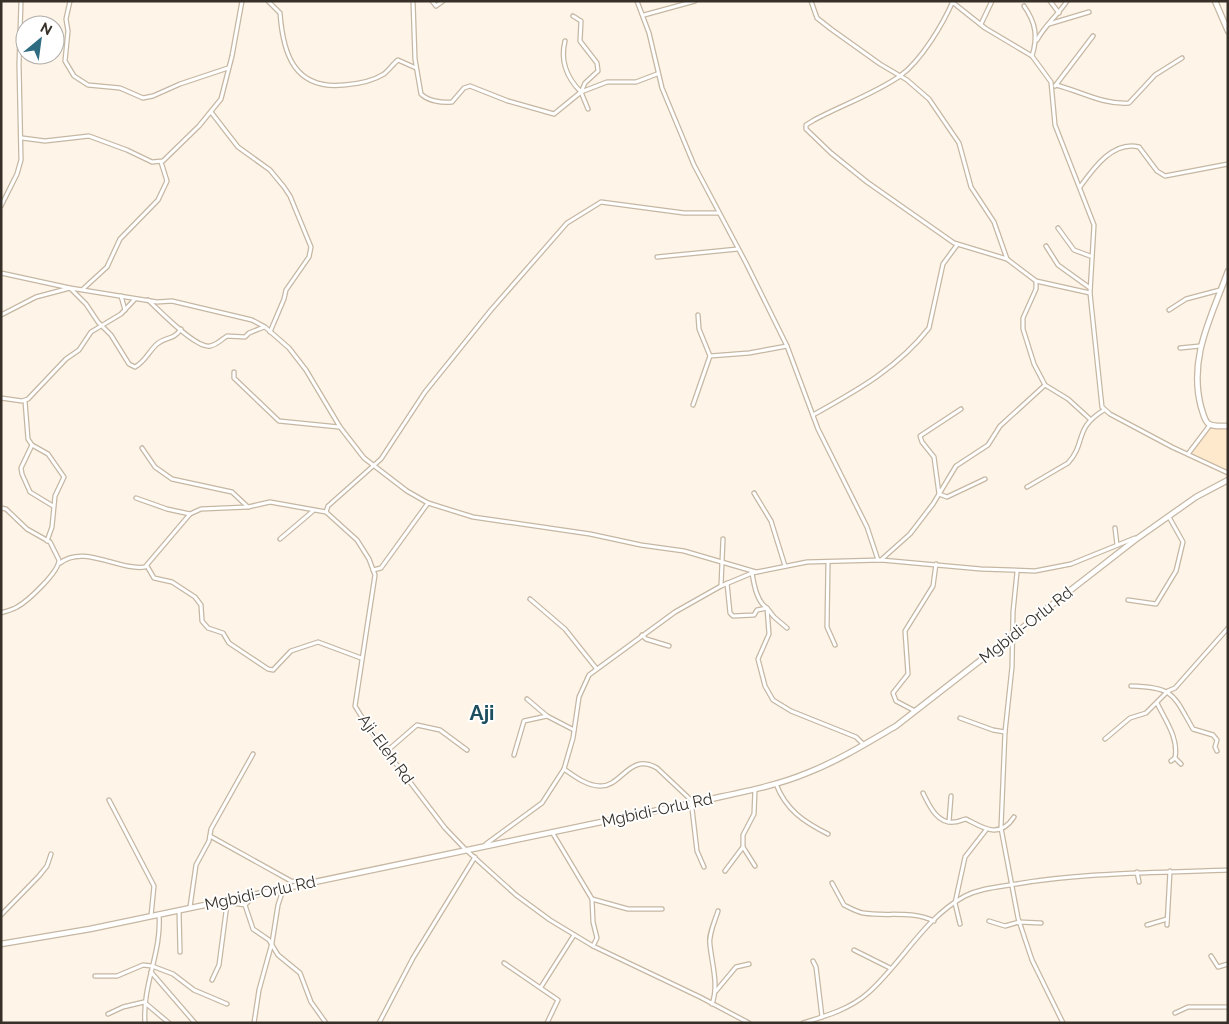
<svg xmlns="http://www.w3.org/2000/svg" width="1229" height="1024" font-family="Raleway,sans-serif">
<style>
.built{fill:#fee9cd}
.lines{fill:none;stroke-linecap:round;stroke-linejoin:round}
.street-casing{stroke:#c6b7a3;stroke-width:5.5}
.secondary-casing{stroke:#c6b7a3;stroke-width:7}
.street{stroke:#fff;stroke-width:3}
.secondary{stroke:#fff;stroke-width:4.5}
.labels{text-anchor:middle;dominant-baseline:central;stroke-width:4;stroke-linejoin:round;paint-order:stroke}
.street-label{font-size:16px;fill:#363028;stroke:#fff}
.district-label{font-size:21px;font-weight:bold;fill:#1e4f61;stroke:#fff}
</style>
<rect width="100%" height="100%" fill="#fef5e8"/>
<!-- built -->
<path class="built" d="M1210,425l18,1v44l-39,-17z"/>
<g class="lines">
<defs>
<g id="street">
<path d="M70,1l-4,18 2,12 -3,30 9,15 14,9 32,3 23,10 10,-2 27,-12 48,-16"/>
<path d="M268,1l12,12c3,42 15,77 64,72 13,-1 29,-4 40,-11 5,-4 9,-10 14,-14l18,8"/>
<path d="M413,1l2,58 6,35c7,7 21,9 31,8l12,-14 6,-2 38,15 46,13 27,-22 26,-10h29l21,-8"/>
<path d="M432,1l4,5 7,-5"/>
<path d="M637,1l12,32 13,55 32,77 52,98 41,83 31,83 49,98 11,33"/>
<path d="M811,1l6,17 14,11 49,35 27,16 22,19 30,44 12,44 23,35 13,37"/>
<path d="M951,1l34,27 47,28 19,26 4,43 39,100 -4,68 12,114 8,7 62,33 56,26"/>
<path d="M953,1c-10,23 -32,60 -53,75 -26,18 -58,29 -86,44l-8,5v4l25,24 36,29 87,61 53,16 29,22 54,12"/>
<path d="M1050,1l9,12"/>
<path d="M1024,6c12,17 14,31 8,50"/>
<path d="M644,15l51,-14"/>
<path d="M573,16l8,5 -1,20 17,22 1,8 -13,12 -4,9 7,17"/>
<path d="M981,24l11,-23"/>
<path d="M1049,24l40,-12"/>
<path d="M1037,40c8,-15 21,-25 30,-39"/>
<path d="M565,41c-5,20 2,37 16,51"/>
<path d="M1056,85c24,6 47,20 73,18l26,-28 27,-17"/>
<path d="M1055,86l38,-50"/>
<path d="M211,112l27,35 32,23 14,17 6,9 21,51 -2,10 -23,33 -2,9 -14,33"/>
<path d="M22,138l23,3 44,-5 38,14 25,12 11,-1 36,-35 22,-27 11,-43 10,-55"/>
<path d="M1080,187c13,-18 33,-47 59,-40l18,24 8,5 63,-12"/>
<path d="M1,206l16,-32 4,-14 -2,-96 2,-63"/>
<path d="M1058,228l16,22 16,6"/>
<path d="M1046,246l12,19 32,23"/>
<path d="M657,257l81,-8"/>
<path d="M1,273l69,15 87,14 15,-1 80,19 13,7 24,21 17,22 34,57 24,31 43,33 21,12 45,14 117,17 51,11 43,6 72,21"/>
<path d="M1036,281v8l-13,29v11l11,35 11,21 23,14 22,20"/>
<path d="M83,289l24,-22 13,-28 38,-39 9,-19 -6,-19"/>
<path d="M121,296l4,14"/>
<path d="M148,300c11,10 48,49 62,46 7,-1 12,-7 17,-10l18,1 4,-4 15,-6"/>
<path d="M1169,310l17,-11 34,-9"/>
<path d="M1,315l35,-18 34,-9 16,16 12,18 13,13 18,29 6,3c10,-5 14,-16 22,-23 9,-8 16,-3 24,-15"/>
<path d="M698,315l1,14 11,27"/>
<path d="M1180,348l20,-2"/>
<path d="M234,372v6l45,43 60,6"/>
<path d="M1,398l21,3 6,-2 38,-40 13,-9 12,-18 30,-18 14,-15"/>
<path d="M25,401l3,38 4,6 16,9 16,23 -9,19 -3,31 -5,14"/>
<path d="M693,405l17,-49 39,-3 38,-7"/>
<path d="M961,409l-41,27 2,6 12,15 5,37 8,3 38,-18"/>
<path d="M813,415c43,-24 85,-47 116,-87l14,-64 14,-19"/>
<path d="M32,445l-11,23 1,6 8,18 23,14"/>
<path d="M142,448l13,19 17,12 60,13 16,15"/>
<path d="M1188,454l22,-29"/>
<path d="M1027,487l41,-24c19,-21 5,-34 36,-53"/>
<path d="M754,493l17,28 14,45"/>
<path d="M136,498l31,11 23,5 11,-5 47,-2 22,-5 56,10 31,28 12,19 6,16 -20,131 13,21 77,101 20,21 51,46 34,25 43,26 107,51 49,26"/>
<path d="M1,508l5,1 21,20 23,13 9,18c0,12 -31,41 -42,47 -5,3 -11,4 -16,6"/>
<path d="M326,512l2,-6 53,-47 44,-67 66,-82 76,-87 34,-21 83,11h35"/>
<path d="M1115,528l2,17"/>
<path d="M280,539l33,-28"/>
<path d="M882,559l28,-25 23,-30 23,-38 32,-21 12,-19 45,-41"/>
<path d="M828,562l-1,65 8,18"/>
<path d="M60,563c24,-19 59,8 85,4l45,-53"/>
<path d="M147,566l7,12 18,4 23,15 6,8 1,16 6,7 15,5 6,10 39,26 5,1 18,-19 27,-9 43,16"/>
<path d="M373,570l8,-2 47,-65"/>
<path d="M1017,572l-4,40 -1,55 -7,65 -4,96 17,90 14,42 31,63"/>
<path d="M752,573c2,12 5,29 15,35l2,26 -11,25 7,27 8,14 18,11 65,26 8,8"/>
<path d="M727,583l3,30 3,3 21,-1 3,-5 10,-2 7,9 13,11"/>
<path d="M721,586l2,-47"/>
<path d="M530,599l35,30 31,39"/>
<path d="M1128,600l28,4 20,-33 7,-29 -14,-25"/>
<path d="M642,635l4,4 23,7"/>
<path d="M1131,686c43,1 42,8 62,43l20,6 4,5 -2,7 2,4"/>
<path d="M527,699l20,17 27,14"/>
<path d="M1157,703c8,17 22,35 18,55l-4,3"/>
<path d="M915,711l-19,-10 -3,-8 15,-19 -3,-43 28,-45 3,-22"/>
<path d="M960,718l33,12 12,2"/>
<path d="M1105,739l25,-21 16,-5 22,-22 7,-3 53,-60"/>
<path d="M387,751l30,-26 23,5 27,20"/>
<path d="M514,755l10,-34 23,-5"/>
<path d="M1175,758l6,6"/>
<path d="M564,769c10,7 23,17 36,17 22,1 29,-34 57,-18l34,32 6,51 7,16"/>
<path d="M776,784c10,26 28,38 52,50"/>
<path d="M755,789l-1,25 -11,21v12l12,19"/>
<path d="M923,793c6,12 14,31 31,29 4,0 7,-2 12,-3 16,8 33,21 48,-2"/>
<path d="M109,800l45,86 -3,30"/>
<path d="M949,822l2,-26"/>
<path d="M552,832l40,67 1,23 4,16 -4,8"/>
<path d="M210,836l81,45 16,2"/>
<path d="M486,844l56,-41 22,-34 9,-31 6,-41 10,-22 86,-63 46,-26 31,-13 55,-11 74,-2 100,9 54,2 36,-7 64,-26"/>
<path d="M725,871l18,-24"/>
<path d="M1137,872l2,10"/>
<path d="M832,883l12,22c6,3 13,7 19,8 24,4 47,-3 71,8"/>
<path d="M256,894l-11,11 8,24 16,11 9,15 22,18 11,29 15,21"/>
<path d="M592,899l36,10h34"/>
<path d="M211,905l21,-2 13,2"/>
<path d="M190,907l6,-42 13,-24 2,-12 42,-75"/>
<path d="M179,910l1,42"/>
<path d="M1,915l38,-39 8,-10 4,-12"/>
<path d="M989,921l16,5 14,-4 22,1"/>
<path d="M960,924l-5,-21 10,-46 21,-27"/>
<path d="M1147,925l20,-6"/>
<path d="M1167,925l3,-54"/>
<path d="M854,950l36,18"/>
<path d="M1211,956l7,11 10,-3"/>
<path d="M813,961l3,6 6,50"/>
<path d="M504,963l54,37 -11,23"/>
<path d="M151,972l44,51"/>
<path d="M95,976h22l26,-11 9,1 21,8 21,16 33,14"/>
<path d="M212,980l7,-15 8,-61"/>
<path d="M541,987l33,-52"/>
<path d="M716,991l20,-24 13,-3"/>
<path d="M712,1004c7,-19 0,-39 -2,-59 -2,-10 5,-24 8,-34"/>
<path d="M1175,1013l13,-6h40"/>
<path d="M108,1014l15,-7 21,-5 25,21"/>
<path d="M145,1023c-3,-38 17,-71 14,-108"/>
<path d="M254,1023l5,-33 13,-47 6,-38 4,-12 6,-4"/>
<path d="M379,1023l34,-65 62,-101"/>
<path d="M803,1023c23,-7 47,-14 65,-30 34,-30 56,-75 97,-97 16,-8 33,-9 51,-12 70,-12 141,-11 212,-14"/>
</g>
<g id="secondary">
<path d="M1215,1l13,30"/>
<path d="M1228,271c-16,45 -40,86 -27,136 2,5 3,14 8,17 5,3 13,2 19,2"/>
<path d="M1,944l89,-15 602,-126c39,-9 79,-15 115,-30 31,-12 60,-30 89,-47l239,-186 61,-43 32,-17"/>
</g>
</defs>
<!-- street casing -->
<use href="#street" class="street-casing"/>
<!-- secondary casing -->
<use href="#secondary" class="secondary-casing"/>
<!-- street -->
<use href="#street" class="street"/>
<!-- secondary -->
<use href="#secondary" class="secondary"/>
</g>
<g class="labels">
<!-- street labels -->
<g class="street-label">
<text transform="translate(1026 625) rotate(-38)">Mgbidi-Orlu Rd</text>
<text transform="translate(386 749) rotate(54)">Aji-Eleh Rd</text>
<text transform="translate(657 810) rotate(-12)">Mgbidi-Orlu Rd</text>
<text transform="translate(260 893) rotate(-12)">Mgbidi-Orlu Rd</text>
</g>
<!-- district labels -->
<g class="district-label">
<text x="482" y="712">Aji</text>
</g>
</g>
<!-- border -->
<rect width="1229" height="1024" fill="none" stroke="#363028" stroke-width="5"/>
<!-- north arrow -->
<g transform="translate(40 40) rotate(29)"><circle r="24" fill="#ffffff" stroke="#afaca9"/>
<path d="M0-4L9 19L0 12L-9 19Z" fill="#2f6c82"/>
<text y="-8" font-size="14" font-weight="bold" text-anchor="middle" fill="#363028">N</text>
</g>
</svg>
